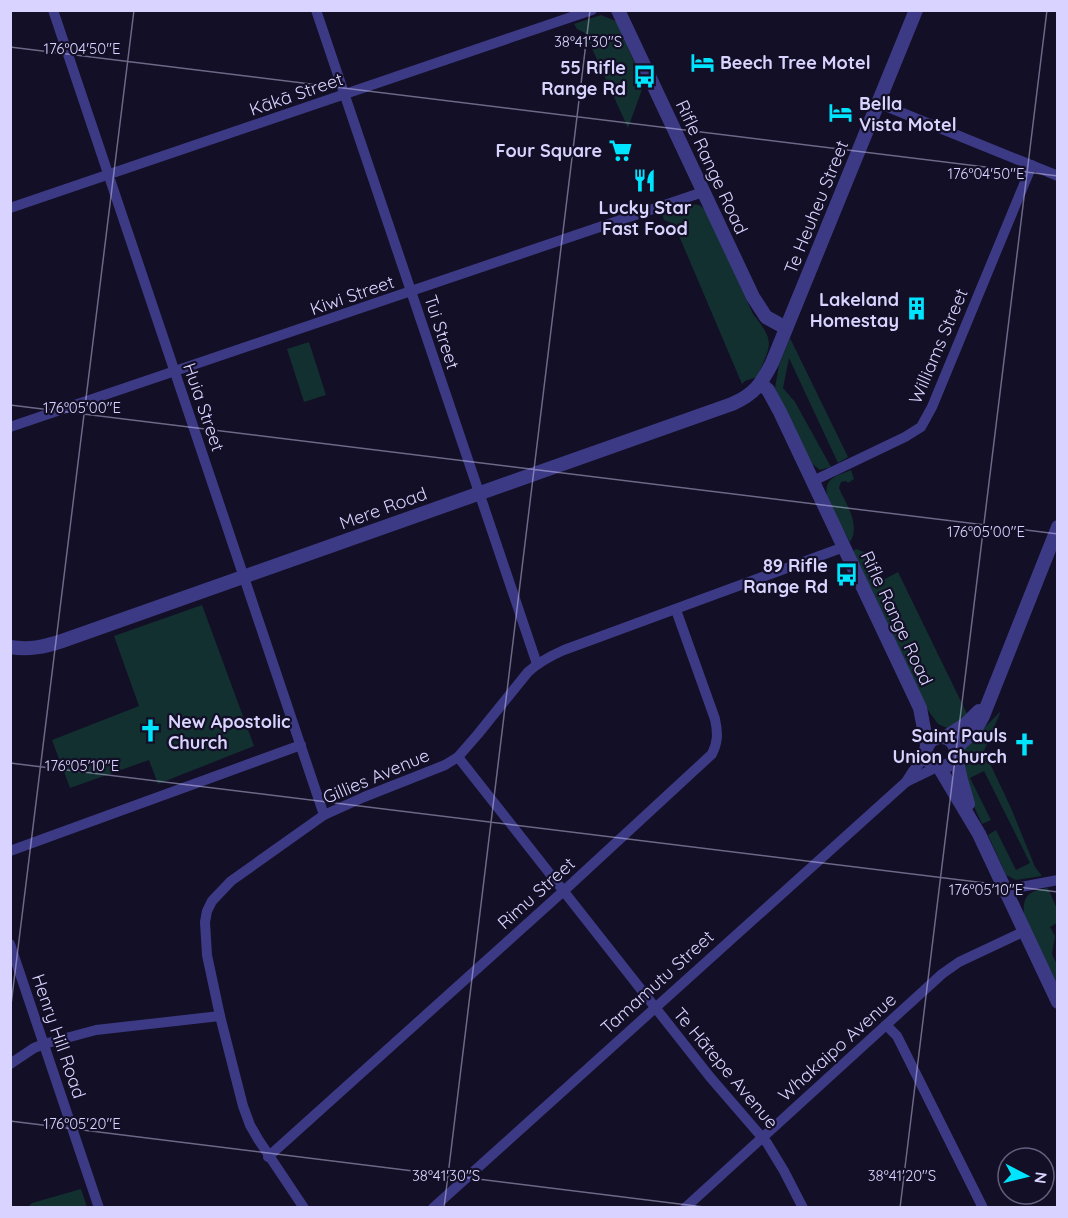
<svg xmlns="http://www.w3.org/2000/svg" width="1068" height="1218" font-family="Quicksand,sans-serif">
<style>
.green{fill:#12302f}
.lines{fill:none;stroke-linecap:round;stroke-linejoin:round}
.minor{stroke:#3d3a85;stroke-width:10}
.tertiary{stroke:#3d3a85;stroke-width:14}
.ticks{fill:none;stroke:#d9d4ff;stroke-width:1.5;stroke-opacity:0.45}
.labels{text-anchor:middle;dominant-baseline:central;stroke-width:4.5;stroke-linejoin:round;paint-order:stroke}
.poi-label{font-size:18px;font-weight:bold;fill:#d9d4ff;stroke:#130f26;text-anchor:end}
.street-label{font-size:18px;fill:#d9d4ff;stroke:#130f26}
.ticks-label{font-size:15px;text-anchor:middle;fill:#d9d4ff;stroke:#130f26;stroke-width:4.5;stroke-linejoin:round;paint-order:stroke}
</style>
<rect width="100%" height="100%" fill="#130f26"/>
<!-- green -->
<g class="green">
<path d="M601,15l15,6 28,63 -16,44 -43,-95 -8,-4 -3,-5z"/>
<path d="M689,204l10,1 7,5 47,104c23,29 18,30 4,63l-12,4 -3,3 -68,-160 -10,-4 -2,-6z"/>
<path d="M790,338l58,119 -10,6 -49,-105 -6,30 12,14 36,65 -11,3 -10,-8 -35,-74 4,-23z"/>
<path d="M309,342l17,53 -22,7 -17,-53z"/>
<path d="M851,470l3,9 -6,4 -2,-2 -5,1 -2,6c7,16 22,37 11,54 -8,-15 -36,-52 -17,-64 5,-4 12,-5 18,-8z"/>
<path d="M856,549l14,5 11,27 17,-9 71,146 -20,11 -11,-5 -13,-18 -72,-155z"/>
<path d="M202,605l52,141 -96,38 -9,-24 -79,28 -18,-48 87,-34 -25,-70z"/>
<path d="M1001,711l-17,40 27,57 24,59 7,9 -26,4 -10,-5 -18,-40 8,-5 20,40 14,-7 -46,-92 -14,7 21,42 -9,4 -16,-35 -4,-26 2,-15z"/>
<path d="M1048,888l9,21v14l-7,4 5,9 -3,18 5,11v18l-33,-67c-2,-21 5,-25 24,-28z"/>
<path d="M81,1189l6,18h-59l4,-4z"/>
</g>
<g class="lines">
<!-- minor -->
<g class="minor">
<path d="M53,10l271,805"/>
<path d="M316,10l221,654"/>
<path d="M878,103l180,73"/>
<path d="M10,208l582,-198"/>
<path d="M10,427l693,-235"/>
<path d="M813,481l92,-44 16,-10 11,-20 100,-242"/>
<path d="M458,757l252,320 57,66 17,28 19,37"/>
<path d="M906,782l31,-15"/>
<path d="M10,851l291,-106"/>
<path d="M1005,890l53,-10"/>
<path d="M10,944l89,264"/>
<path d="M886,1025l11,11 86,172"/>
<path d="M10,1064l24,-16 10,-4 52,-14 124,-14"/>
<path d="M268,1157l300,-270 144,-133c6,-12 6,-21 3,-35l-39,-109"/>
<path d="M304,1208l-46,-69 -8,-14 -7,-19 -23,-90 -13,-61 -2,-33 2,-11 5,-10 19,-20 93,-66 40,-18 81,-32 13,-8 20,-23 50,-62c11,-10 22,-16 36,-22l280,-103"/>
<path d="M433,1208l473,-426 7,-11 13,-15"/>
<path d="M685,1208l257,-234 17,-12 66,-31"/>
</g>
<!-- tertiary -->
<g class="tertiary">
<path d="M618,10l135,287 13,20 20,11"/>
<path d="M761,384l7,6 12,22 140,296 7,37"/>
<path d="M10,647c19,3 34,0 52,-6l670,-237c23,-10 29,-20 40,-41l144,-353"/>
<circle cx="941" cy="752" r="15"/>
<path d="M946,737l21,-14 12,-12"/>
<path d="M956,748l19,-18 8,-14 75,-189"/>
<path d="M956,757l5,23 7,24"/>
<path d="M939,767l40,67 79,168"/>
</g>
</g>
<!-- ticks -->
<path class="ticks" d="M10,47l1048,129M10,405l1048,129M10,763l1048,129M10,1013l124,-1003M10,1121l702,87M444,1208l146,-1198M900,1208l147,-1198"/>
<!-- icons -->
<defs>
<symbol id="hotel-bare" viewBox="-9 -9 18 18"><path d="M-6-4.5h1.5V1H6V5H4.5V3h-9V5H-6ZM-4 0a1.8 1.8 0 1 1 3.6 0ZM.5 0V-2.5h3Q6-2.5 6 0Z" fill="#00e5ff" stroke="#130f26" stroke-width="2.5" paint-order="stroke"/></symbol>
<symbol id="bus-bare" viewBox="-9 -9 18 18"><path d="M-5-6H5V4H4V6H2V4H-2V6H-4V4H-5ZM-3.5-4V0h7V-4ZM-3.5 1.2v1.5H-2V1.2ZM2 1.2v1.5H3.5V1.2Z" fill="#00e5ff" stroke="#130f26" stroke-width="2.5" paint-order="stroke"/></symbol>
<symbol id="supermarket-bare" viewBox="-9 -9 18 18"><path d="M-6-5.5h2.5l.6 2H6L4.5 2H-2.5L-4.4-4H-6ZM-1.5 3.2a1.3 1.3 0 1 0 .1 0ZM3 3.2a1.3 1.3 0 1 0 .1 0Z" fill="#00e5ff" stroke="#130f26" stroke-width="2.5" paint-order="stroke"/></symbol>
<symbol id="restaurant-bare" viewBox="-9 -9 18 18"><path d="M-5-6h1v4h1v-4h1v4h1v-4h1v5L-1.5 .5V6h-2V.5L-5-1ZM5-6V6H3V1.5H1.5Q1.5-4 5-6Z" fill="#00e5ff" stroke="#130f26" stroke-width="2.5" paint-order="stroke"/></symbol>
<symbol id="building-bare" viewBox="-9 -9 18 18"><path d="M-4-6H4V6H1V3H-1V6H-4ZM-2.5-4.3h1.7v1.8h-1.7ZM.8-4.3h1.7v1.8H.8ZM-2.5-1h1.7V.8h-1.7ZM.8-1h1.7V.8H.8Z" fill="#00e5ff" stroke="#130f26" stroke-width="2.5" paint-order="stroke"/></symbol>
<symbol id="church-bare" viewBox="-9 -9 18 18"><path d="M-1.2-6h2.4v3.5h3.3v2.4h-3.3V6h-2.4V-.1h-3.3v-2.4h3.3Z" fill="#00e5ff" stroke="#130f26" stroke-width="2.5" paint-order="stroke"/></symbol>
</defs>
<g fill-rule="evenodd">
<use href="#hotel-bare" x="686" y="46" width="33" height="33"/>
<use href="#bus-bare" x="628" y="60" width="33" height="33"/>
<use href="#hotel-bare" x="824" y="96" width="33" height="33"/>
<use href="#supermarket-bare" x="604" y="134" width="33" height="33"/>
<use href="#restaurant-bare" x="628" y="164" width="33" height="33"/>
<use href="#building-bare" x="900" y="292" width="33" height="33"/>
<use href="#bus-bare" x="830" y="558" width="33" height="33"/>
<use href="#church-bare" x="134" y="714" width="33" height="33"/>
<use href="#church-bare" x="1008" y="728" width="33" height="33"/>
</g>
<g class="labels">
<!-- poi labels -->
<g class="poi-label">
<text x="720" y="62" text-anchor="start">Beech Tree Motel</text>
<text x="626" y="67">55 Rifle<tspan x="626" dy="21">Range Rd</tspan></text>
<text x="859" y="103" text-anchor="start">Bella<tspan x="859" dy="21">Vista Motel</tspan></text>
<text x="602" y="150">Four Square</text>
<text x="645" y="207" text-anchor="middle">Lucky Star<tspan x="645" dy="21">Fast Food</tspan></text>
<text x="899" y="299">Lakeland<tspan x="899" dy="21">Homestay</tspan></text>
<text x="828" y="565">89 Rifle<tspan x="828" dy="21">Range Rd</tspan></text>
<text x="168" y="721" text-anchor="start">New Apostolic<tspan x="168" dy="21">Church</tspan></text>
<text x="1007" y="735">Saint Pauls<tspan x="1007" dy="21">Union Church</tspan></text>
</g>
<!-- street labels -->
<g class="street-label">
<text transform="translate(296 94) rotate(-19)">Kākā Street</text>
<text transform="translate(712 167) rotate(65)">Rifle Range Road</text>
<text transform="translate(816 207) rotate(-68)">Te Heuheu Street</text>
<text transform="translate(352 295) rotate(-19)">Kiwi Street</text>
<text transform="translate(442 332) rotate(72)">Tui Street</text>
<text transform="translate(938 346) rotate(-67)">Williams Street</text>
<text transform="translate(204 407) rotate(71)">Huia Street</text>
<text transform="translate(383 508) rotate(-20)">Mere Road</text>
<text transform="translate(897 618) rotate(65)">Rifle Range Road</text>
<text transform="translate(376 776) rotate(-23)">Gillies Avenue</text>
<text transform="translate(536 893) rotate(-42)">Rimu Street</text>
<text transform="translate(657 982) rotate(-42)">Tamamutu Street</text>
<text transform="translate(59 1036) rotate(71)">Henry Hill Road</text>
<text transform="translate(837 1047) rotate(-42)">Whakaipo Avenue</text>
<text transform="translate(726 1068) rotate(50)">Te Hātepe Avenue</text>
</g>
</g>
<g class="ticks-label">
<text x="588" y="47">38°41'30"S</text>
<text x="82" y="54">176°04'50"E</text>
<text x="986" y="179">176°04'50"E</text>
<text x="82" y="413">176°05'00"E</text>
<text x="986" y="537">176°05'00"E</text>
<text x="82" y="771">176°05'10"E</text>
<text x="986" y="895">176°05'10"E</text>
<text x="82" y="1129">176°05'20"E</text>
<text x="446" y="1181">38°41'30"S</text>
<text x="902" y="1181">38°41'20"S</text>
</g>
<!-- border -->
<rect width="1068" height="1218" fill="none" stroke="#d9d4ff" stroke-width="24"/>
<!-- north arrow -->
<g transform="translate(1026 1176) rotate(97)"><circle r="28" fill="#130f26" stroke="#625e7d" stroke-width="1.5"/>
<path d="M0-4.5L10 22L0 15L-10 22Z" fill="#00e5ff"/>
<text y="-9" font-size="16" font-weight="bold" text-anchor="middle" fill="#d9d4ff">N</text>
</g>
</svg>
